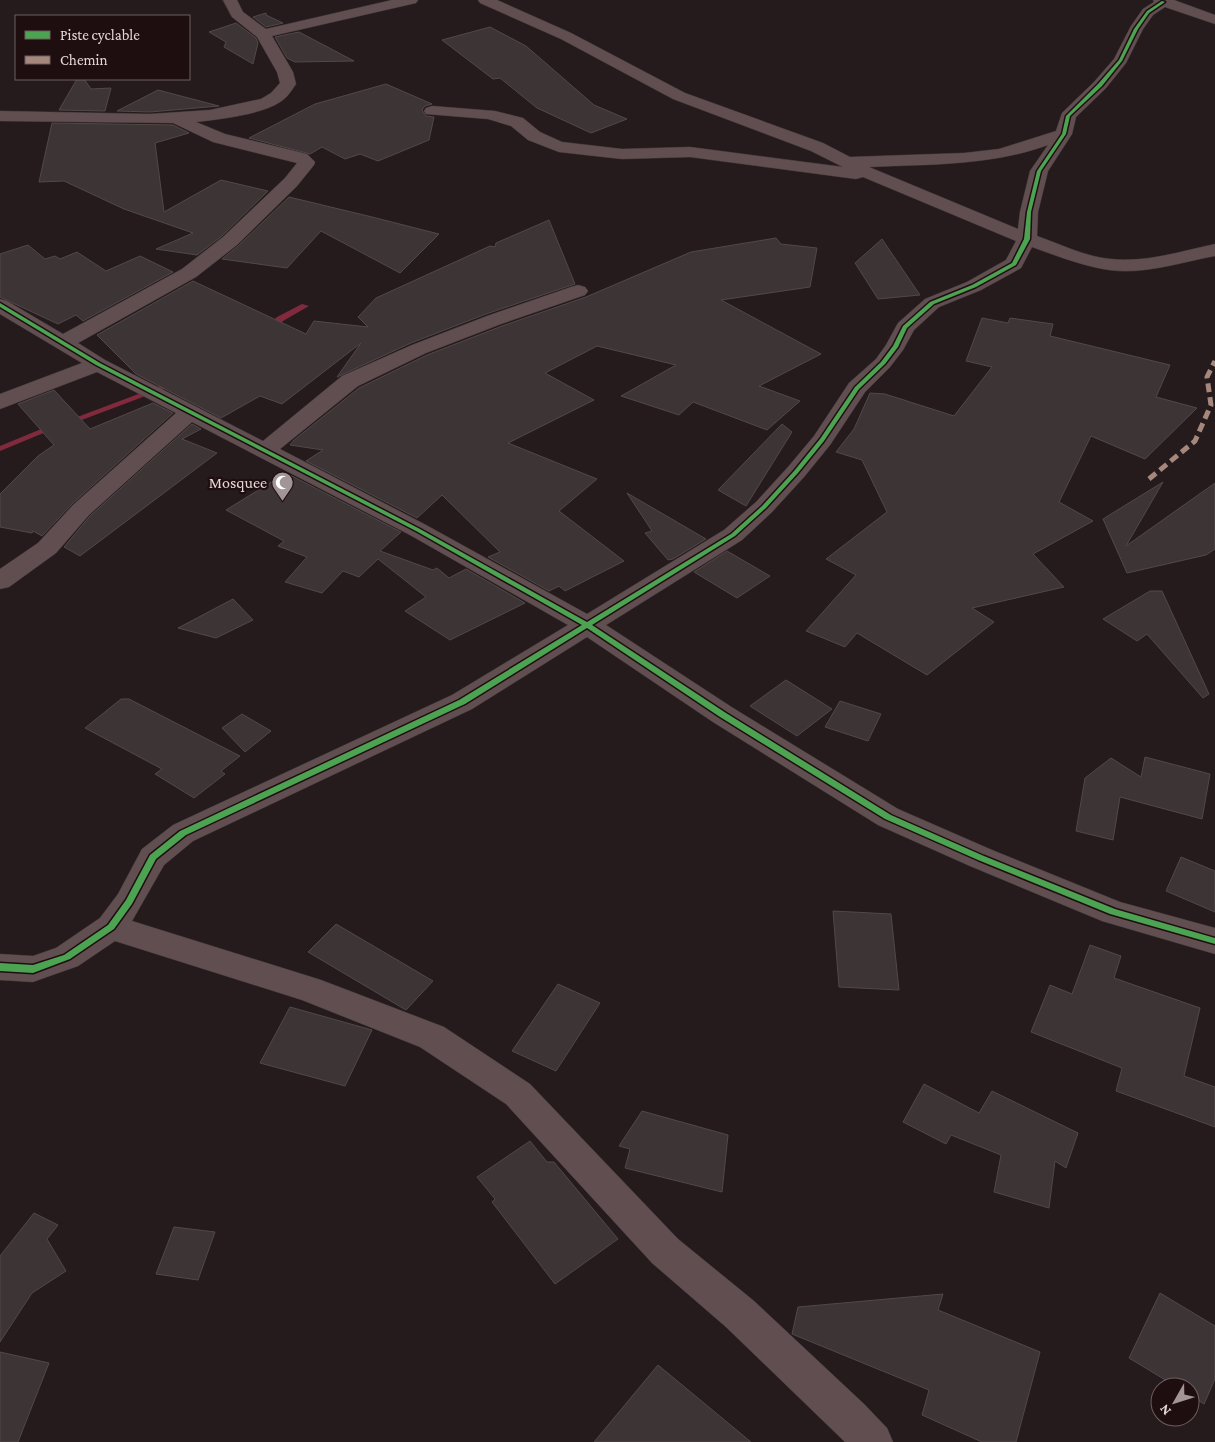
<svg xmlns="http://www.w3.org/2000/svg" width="1215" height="1442" font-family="'Crimson Pro',serif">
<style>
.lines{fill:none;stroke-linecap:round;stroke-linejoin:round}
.stream{fill:#812a3e;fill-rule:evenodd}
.building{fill:#3d3435;stroke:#52484a}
.minor-casing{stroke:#3f3637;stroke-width:1}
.minor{fill:#614e51;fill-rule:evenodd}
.quiet{stroke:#a5887d;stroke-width:5;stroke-dasharray:9 5;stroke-linecap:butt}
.cycleway-casing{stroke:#1f0e10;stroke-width:3}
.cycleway{fill:#4ca352;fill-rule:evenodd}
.labels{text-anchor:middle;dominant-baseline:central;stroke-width:4.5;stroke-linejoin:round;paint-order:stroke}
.poi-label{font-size:16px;fill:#e4d7d8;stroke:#1f0e10;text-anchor:end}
</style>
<rect width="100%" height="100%" fill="#251b1c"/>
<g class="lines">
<!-- stream -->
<g class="stream">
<path d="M302,304l7,2 -26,15 -12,10h-6l-1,-2 13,-12z"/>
<path d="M173,381h6l1,2 -109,41h-3l-4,-2z"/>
<path d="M51,425h3l4,2 -58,24v-5z"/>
</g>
</g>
<!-- building -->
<g class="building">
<path d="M266,13v2l17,8 -17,4 -13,-10z"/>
<path d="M236,23l20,15 2,5 -5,21 -29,-17 2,-5 -17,-10z"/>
<path d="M490,27l36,19 68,59 33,14 -36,14 -54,-25 -37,-30 -7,1 -51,-39z"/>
<path d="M299,32l55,29 -59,1 -8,-4 -12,-21z"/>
<path d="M77,79h7l7,10 20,-1 -6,23 -46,-1z"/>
<path d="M386,84l46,20 -7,2 -3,4 4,6 8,1 -5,23 -51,21 -18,-7 -15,5 -23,-12 -12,7 -61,-16 66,-34z"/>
<path d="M158,90l61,16 -69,6 -33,-1z"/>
<path d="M52,123l121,2 16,8 -34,10 9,69 57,-32 47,11 -46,45 -25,19 -41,-6 37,-16 -69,-24 -60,-28 -25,1z"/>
<path d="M289,197l79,19 71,18 -39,39 -79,-42 -34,37 -65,-9 16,-13z"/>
<path d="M549,220l26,64 -89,30 -75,29 -74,34 24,-34 -79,61 -22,-8 -39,22 -85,-44 -39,-39 96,-54 113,53 8,-13 54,6 -10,-10 18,-19 114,-52 5,1 1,-4z"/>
<path d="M776,238l5,6 36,4 -7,39 -89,13 100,54 -62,32 41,15 -33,29 -74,-28 -14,13 -58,-19 55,-31 -79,-19 -52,27 49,27 -86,43 89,36 -38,32 65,50 -59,30 -6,-5 -10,5 -61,-34 12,-5 -58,-57 -25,23 -111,-57 17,-11 -33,-5 4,-5 65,-52 68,-33 75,-29 84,-29 105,-45z"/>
<path d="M882,239l38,56 -42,4 -23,-36z"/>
<path d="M28,245l17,14 10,-3 5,3 17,-7 29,19 34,-15 33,16 -90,49 -7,-6 -18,9 -58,-27v-43z"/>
<path d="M982,318l26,5 2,-5 43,6 -3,12 120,29 -14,32 41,11 -52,51 -54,-23 -32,66 34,19 -60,33 31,33 -92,21 22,14 -67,53 -70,-42 -12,14 -39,-16 50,-56 -30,-16 61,-47 -25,-52 -26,-8 18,-23 16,-36 15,1 69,22 38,-49 -26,-6z"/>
<path d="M54,390l36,39 63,-26 20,10 -101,91 -30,32 -9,-5 -1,2 -32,-6v-33l38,-38 16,-11 -36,-41z"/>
<path d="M192,424l9,5 -19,10 35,14 -137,103 -16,-9 26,-31z"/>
<path d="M782,424l10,8 -46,74 -28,-16z"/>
<path d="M286,473l115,59 -21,19 53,19 4,-2 12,10 17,-9 59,34 -75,37 -45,-29 21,-14 -48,-38 -19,18 -16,-6 -21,22 -37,-11 22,-25 -29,-11 6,-5 -58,-31z"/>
<path d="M1163,482l-37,64 89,-63v66l-9,6 -79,18 -24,-54z"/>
<path d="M627,493l79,46 -33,20 -5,1 -23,-27 7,-2z"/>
<path d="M727,551l43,25 -33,22 -43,-26z"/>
<path d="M1150,591h12l47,103 -6,4 -56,-64 -10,7 -34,-22z"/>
<path d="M233,599l20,21 -37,18 -38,-10z"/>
<path d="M786,680l46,29 -35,27 -47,-30z"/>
<path d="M121,699h8l111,57 -19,15 4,3 -31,24 -39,-24 7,-5 -77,-41z"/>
<path d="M840,701l41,13 -13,27 -43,-14z"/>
<path d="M242,714l29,17 -26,21 -23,-24z"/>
<path d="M1145,757l65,17 -8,45 -82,-22 -7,43 -37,-9 9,-53 26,-20 30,19z"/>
<path d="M1181,857l34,14v41l-49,-21z"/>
<path d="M833,911l58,3 8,76 -60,-3z"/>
<path d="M336,924l97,57 -27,29 -98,-58z"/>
<path d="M1090,945l31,11 -7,22 86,30 -16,68 31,11v40l-99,-36 6,-23 -91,-36 19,-47 22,9z"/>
<path d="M558,984l42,19 -44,68 -44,-20z"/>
<path d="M290,1007l82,23 -27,56 -85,-23z"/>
<path d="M924,1084l55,29 13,-22 86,42 -12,35 -11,-7 -6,47 -55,-16 7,-37 -50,-20 -5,9 -43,-22z"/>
<path d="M642,1111l86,24 -6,57 -97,-24 5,-19 -11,-3z"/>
<path d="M530,1141l17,21h7l64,77 -63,45 -63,-82 3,-3 -18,-22z"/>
<path d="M34,1213l24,12 -11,14 19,32 -34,22 -32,49v-86z"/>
<path d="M174,1227l41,5 -17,48 -42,-6z"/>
<path d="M1160,1293l55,33v53l-11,25 -14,-9v-8h-13l-48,-29z"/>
<path d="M943,1294l-5,16 102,42 -24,90h-34l-60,-27 7,-25 -137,-56 6,-27z"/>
<path d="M0,1352l49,11 -31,79h-18z"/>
<path d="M658,1365l93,77h-157z"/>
</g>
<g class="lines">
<defs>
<path id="minor" d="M223,0h14l6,12 23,17 126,-29h26l-2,3 -144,33 21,36 3,12c-4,6 -9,14 -16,18 -20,13 -60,17 -84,20l29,12 82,20 8,8 -1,3 -17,21 -60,59 -41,32 -118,66 27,17 158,81 79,-65 70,-31 75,-29 84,-29 7,-2 7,2 3,4 -3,4 -84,29 -75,29 -68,33 -78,63 146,76 161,89 137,-84 32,-28 32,-35 26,-31 35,-53 27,-24 10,-14 12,-22 27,-24 42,-17 39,-22 10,-19 -153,-64 -7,2 -166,-22 -68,2 -63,-7 -31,-12 -17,-14 -23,-7 -62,-5 -2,-3 2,-3 6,-2 63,5 28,7 17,14 22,10 60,7 68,-2 153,20 -32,-16 -138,-52 -112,-60 -81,-36 -2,-3h19l74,33 114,60 138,50 27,14 114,-4 35,-4 57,-18 6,-18 32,-31 20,-23 17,-33 12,-17 11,-7 -1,-2h21l41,15v9l-50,-17 -12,8 -10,14 -17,34 -20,25 -30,29 -4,17 -24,37 -10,41 -1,24c23,8 49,21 74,23 34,4 71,-8 104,-15v12c-33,6 -72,19 -106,14 -26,-4 -52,-14 -77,-23l-11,21 -40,22 -42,17 -25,23 -11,20 -13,17 -25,25 -35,53 -26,32 -32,35 -30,28 -136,85 127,83 165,101 94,41 128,52 95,26v26l-113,-33 -132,-55 -92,-41 -165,-103 -126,-85 -115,72 -279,132 -29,24 -32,56 189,59 123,47 86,57 148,155 76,62 110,103 23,24 6,14h-48l-119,-115 -74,-64 -146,-159 -86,-57 -118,-47 -187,-59 -37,25 -34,12 -11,4 -33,-2v-26l33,2 23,-8 44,-30 18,-24 24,-45 31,-24 279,-130 116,-70 -158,-90 -218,-113 -103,93 -33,38 -47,34 -9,2v-20l38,-26 35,-38 103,-92 -79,-41 -97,37v-15l82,-31 -82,-49v-15l7,2 56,33 119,-65 41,-32 62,-59 12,-15 -84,-21 -40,-19 -173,-2v-10l150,3 60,-4 51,-11 10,-6 9,-10 -3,-11 -20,-35 -25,-20zM1048,145l-18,26 -10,41 -2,17 -149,-62c61,-3 121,-1 179,-22z"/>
</defs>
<!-- minor casing -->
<use href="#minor" class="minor-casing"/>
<!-- minor -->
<use href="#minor" class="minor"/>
<!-- quiet -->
<path class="quiet" d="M1149,479l46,-38 16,-36 -4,-28 8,-16"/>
<defs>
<path id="cycleway" d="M1162,1l3,1 -16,11 -11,16 -16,32 -20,25 -32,30 -4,18 -25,37 -10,41 -1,27 -14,26 -40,22 -42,17 -27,24 -9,19 -13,17 -26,25 -35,52 -26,32 -32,35 -31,28 -143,89 134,88 165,102 93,41 131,53 100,29v6l-105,-30 -132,-54 -93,-41 -165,-102 -133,-89 -122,76 -279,131 -30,24 -24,45 -18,25 -44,30 -37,14 -33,-2v-8l33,2 31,-10 44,-30 18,-25 24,-45 30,-24 279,-131 123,-75 -166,-94 -320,-166 -96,-58v-4l100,60 320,166 167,93 144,-88 31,-28 32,-35 26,-32 35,-52 26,-25 12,-16 10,-20 27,-24 42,-17 40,-22 12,-24 3,-27 10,-41 25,-37 4,-18 32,-32 21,-24 15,-31 13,-18z"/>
</defs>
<!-- cycleway casing -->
<use href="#cycleway" class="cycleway-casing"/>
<!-- cycleway -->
<use href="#cycleway" class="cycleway"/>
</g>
<!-- icons -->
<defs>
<symbol id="mosque-pin" viewBox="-11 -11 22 30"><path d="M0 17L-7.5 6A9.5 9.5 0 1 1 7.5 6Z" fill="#a19596" stroke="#1f0e10"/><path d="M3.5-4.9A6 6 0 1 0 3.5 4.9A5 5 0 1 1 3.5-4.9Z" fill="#fff"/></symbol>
</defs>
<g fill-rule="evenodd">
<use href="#mosque-pin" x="270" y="470" width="25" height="34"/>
</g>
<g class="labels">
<!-- poi labels -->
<g class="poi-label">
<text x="267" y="482">Mosquee</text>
</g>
</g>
<!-- legend -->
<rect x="15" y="15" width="175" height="65" fill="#1f0e10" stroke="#6e5e60"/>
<rect x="25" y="31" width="25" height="8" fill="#4ca352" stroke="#6e5e60"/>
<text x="60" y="40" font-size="15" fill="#e4d7d8">Piste cyclable</text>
<rect x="25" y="56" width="25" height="8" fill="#a5887d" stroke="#6e5e60"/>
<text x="60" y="65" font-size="15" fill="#e4d7d8">Chemin</text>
<!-- north arrow -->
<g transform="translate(1175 1402) rotate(231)"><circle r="24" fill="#1f0e10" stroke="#6e5e60"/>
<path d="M0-4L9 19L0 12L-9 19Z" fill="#a19596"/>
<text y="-8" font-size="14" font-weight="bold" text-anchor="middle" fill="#e4d7d8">N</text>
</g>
</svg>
